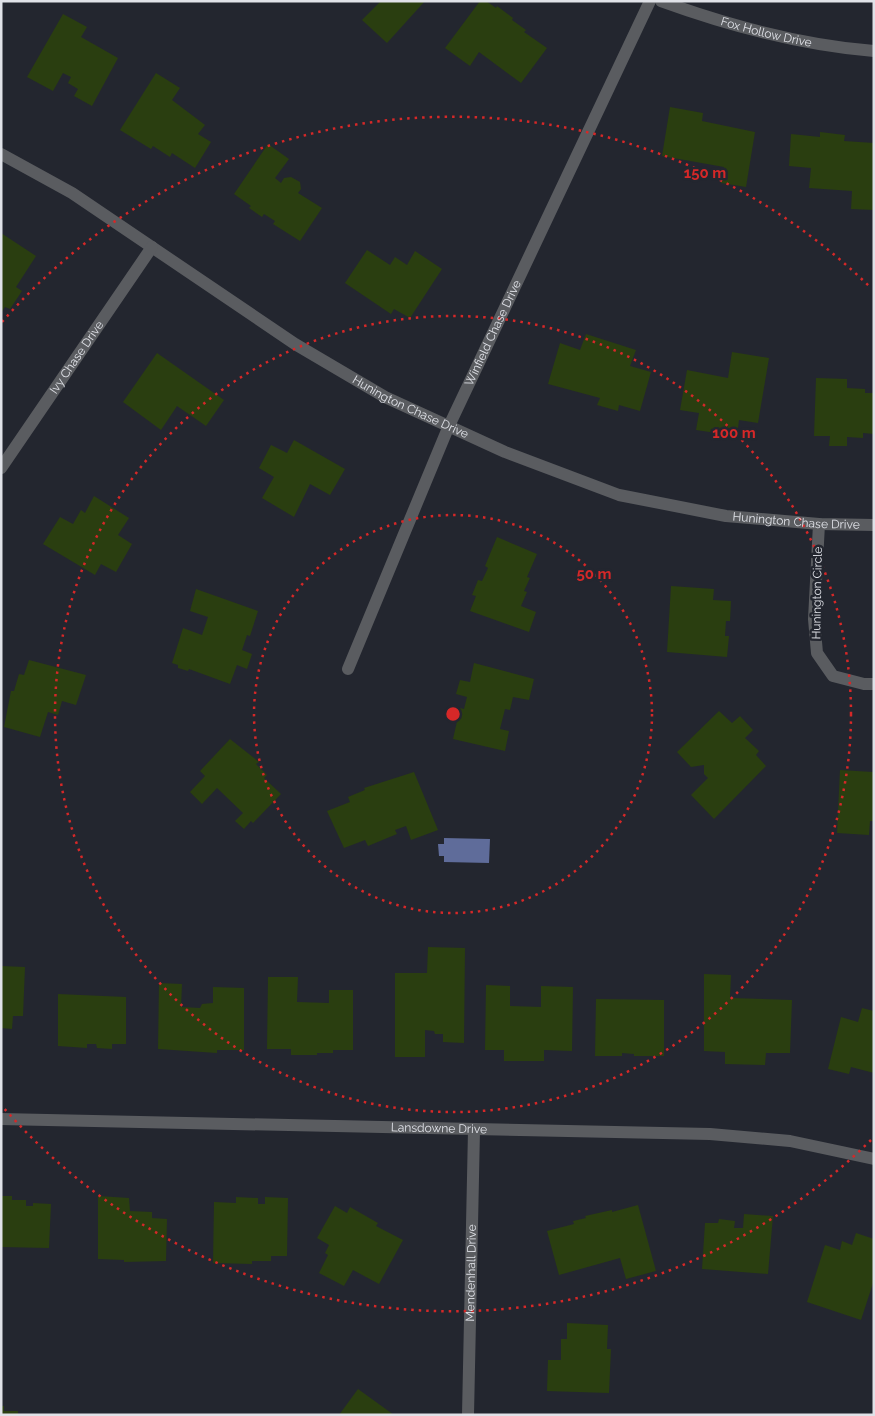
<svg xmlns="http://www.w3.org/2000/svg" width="875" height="1416" font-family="Raleway,sans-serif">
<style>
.water{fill:#5f6c9a}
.building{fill:#2a3e10}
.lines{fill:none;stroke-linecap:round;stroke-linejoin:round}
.minor{stroke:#5a5c60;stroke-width:12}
.ring{fill:none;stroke:#d62828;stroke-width:2.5;stroke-dasharray:2.5 5}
.labels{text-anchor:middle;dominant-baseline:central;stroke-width:5;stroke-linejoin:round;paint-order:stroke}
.street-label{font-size:12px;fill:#e0e2e8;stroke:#23262f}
.centre{fill:#d62828;stroke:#23262f;stroke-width:2.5}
.ring-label{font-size:15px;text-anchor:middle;font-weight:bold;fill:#d62828;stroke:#23262f;stroke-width:5;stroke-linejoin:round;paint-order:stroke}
</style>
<rect width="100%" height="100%" fill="#23262f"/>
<!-- water -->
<path class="water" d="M444,838l46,1 -1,24 -45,-1v-6h-5l-1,-12h6z"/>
<!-- building -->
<g class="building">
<path d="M381,1h44l-38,42 -25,-23z"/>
<path d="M480,1h6l10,7 1,-2 16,12 -1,2 14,10 -2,2 23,16 -26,35 -42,-31 -9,14 -25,-18z"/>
<path d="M63,14l24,13 -6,10 37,21 -26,48 -18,-10 4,-7 -10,-6 3,-6 -8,-4 -10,18 -26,-14z"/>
<path d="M156,73l24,15 -8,12 33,25 -7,9 13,8 -16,26 -23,-15 -2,4 -17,-11 -2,3 -31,-19z"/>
<path d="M670,107l33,6 -1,8 53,11 -9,55 -25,-4 3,-16 -62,-11z"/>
<path d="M820,132l25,3 -1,6 30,2v67l-23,-1 1,-18 -43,-3 2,-20 -22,-2 2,-32 29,3z"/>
<path d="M268,144l21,15 -14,19 6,5 3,-5 7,-1 9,5 1,7 -3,4 24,15 -22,33 -27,-17 2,-3 -11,-7 -2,3 -13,-9 2,-2 -17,-12z"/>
<path d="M1,233l35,23 -20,31 6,4 -12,18 -5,-2 -4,6z"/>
<path d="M367,250l23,15 5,-8 12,8 8,-14 27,18 -32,49 -16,-9 -3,5 -46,-31z"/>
<path d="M586,334l50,16 -6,16 21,6 -11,39 -21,-6 -1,6 -21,-6 3,-7 -52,-14 12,-41 20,7z"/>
<path d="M732,352l37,6 -11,65 -19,-3 -2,16 -41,-6 3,-17 -19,-3 7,-40 41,8z"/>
<path d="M157,353l67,47 -18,26 -29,-20 -16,24 -38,-28z"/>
<path d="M816,378l31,1v9l18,1v4h9v41l-11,-1v5l-16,-1v9h-18l1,-10h-16z"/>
<path d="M294,440l51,29 -15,26 -20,-11 -16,33 -32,-19 12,-21 -15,-9 12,-23 16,8z"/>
<path d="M94,496l35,22 -11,17 14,9 -16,28 -15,-8 -6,11 -52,-31 17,-27 13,7 8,-14 4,3z"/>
<path d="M497,537l40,17 -10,23 3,1 -6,13 3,1 -6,14 15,6 -7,20 -59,-21 6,-15 -4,-1 6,-15 4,1 6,-13 -3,-2z"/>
<path d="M671,586l43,3 -1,11 18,1 -1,20h-4l-1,15h4l-2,21 -60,-5z"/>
<path d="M196,589l62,22 -8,25 -3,-1 -5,15 10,4 -5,15 -10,-4 -7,19 -41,-15 -1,2 -10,-3v-3l-6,-2 11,-35 19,7 6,-18 -18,-6z"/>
<path d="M29,660l57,15 -10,30 -14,-4 -4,14 -10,-3 -8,25 -36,-10 7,-36h3l5,-17 5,1z"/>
<path d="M474,663l60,16 -5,21 -16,-3 -3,13 -5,-1 -5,20 9,2 -4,20 -52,-12 7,-31 4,1 3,-12 -11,-3 4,-14 10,2z"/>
<path d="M719,711l13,12 8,-7 13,14 -8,8 14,13 -3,4 10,11 -52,53 -23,-24 17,-17 -4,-4v-9l-13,2 -14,-15z"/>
<path d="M230,739l29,23 -3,2 11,11 -3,3 17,16 -28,29 -2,-2 -7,8 -9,-8 8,-8 -26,-25 -15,16 -12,-12 15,-16 -5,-5z"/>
<path d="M840,770l33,2 1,49h-4l-1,14 -32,-2z"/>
<path d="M414,772l24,58 -27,10 -5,-14 -11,4 2,4 -29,12 -3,-6 -21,8 -17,-37 23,-9 -2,-5 17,-7 -1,-2z"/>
<path d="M428,947l37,1 -1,95 -21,-1v-8h-8l-1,-3 -9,-1v27h-30v-84h32z"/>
<path d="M1,966l24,1 -2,49h-10l-1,13 -11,-1z"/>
<path d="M704,974l27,1 -1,23 62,2 -2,53h-24l-1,12 -40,-1v-12l-21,-1z"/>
<path d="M268,977h30l-1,25 32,1v-13h24v60h-20v3h-16v2h-26v-6h-24z"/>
<path d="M159,983l23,1 -1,23 19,1 2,-4 11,-1v-16l31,1v62h-27v3l-59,-4z"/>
<path d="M486,985l24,1v20l31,1v-21l32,1 -1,64 -28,-1v11h-40v-11h-19z"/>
<path d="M58,994l68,3v47h-14v5l-15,-1 -1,-4h-9v4l-29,-2z"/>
<path d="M596,999l68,1v56h-30v-2l-12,-1v3h-27z"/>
<path d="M862,1008l12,3v62l-23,-6 -2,7 -21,-5 13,-52 17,5z"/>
<path d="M1,1196h11v4h14v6h7v-3l18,1 -2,44 -48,-1z"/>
<path d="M98,1196l31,2 1,13 22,1v6l15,1 -1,42 -42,1v-2l-26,-1z"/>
<path d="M236,1197l22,1v6h7v-7l23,1 -1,58h-16v5h-19v3l-39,-1 1,-61 22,1z"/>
<path d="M638,1205l18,66 -30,8 -6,-21 -61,17 -12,-44 27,-7 -1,-3 13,-3 -1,-2 27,-6v2z"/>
<path d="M335,1206l12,7 3,-6 28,16 -2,3 27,14 -24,44 -26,-14 -9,16 -25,-13 9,-18 -3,-2 4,-8 -12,-7z"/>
<path d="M744,1214l29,2 -5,58 -66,-5 3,-46h13l1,-4 16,2 -1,7h9z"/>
<path d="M856,1233l18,6v41l-13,40 -54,-18 18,-57 15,5 2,-9 10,4z"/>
<path d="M567,1323l41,2 -1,24h4l-2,44 -62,-2 1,-31h13v-21h6z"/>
<path d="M358,1389l36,26h-55z"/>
<path d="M1,1406h3v5h14v4h-17z"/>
</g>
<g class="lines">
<!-- minor -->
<g class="minor">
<path id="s1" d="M661,1c69,25 139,44 213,50"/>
<path id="s2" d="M1,154l71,39 223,151 90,53 120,55 114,43 107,21 93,8 55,1"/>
<path id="s3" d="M1,468l151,-221"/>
<path d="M819,524l-5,95 3,34 16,23 31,8h10"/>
<path id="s4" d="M348,669l100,-241 202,-427"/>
<path id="s5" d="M1,1119l709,15 80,7 84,18"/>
<path id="s6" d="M468,1415l6,-285"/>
</g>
</g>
<!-- distance rings -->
<g class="ring">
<circle cx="453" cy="714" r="199"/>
<circle cx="453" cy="714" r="398"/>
<path d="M871 1140A597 597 0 0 1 2 1106M2 322A597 597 0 0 1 871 288"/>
</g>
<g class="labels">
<!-- street labels -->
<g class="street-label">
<text stroke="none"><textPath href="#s1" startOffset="110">Fox Hollow Drive</textPath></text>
<text stroke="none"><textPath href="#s4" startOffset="366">Winfield Chase Drive</textPath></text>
<text stroke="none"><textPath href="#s3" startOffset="134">Ivy Chase Drive</textPath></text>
<text stroke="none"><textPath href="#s2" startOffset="482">Hunington Chase Drive</textPath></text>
<text stroke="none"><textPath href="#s2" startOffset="888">Hunington Chase Drive</textPath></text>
<text transform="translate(817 593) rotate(-89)">Hunington Circle</text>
<text stroke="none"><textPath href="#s5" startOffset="438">Lansdowne Drive</textPath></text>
<text stroke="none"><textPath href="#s6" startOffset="142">Mendenhall Drive</textPath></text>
</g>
</g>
<circle cx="453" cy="714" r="8" class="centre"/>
<g class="ring-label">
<text x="705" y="178">150 m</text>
<text x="734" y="438">100 m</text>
<text x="594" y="579">50 m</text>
</g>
<!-- border -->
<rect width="875" height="1416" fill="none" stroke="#e0e2e8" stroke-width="5"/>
</svg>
